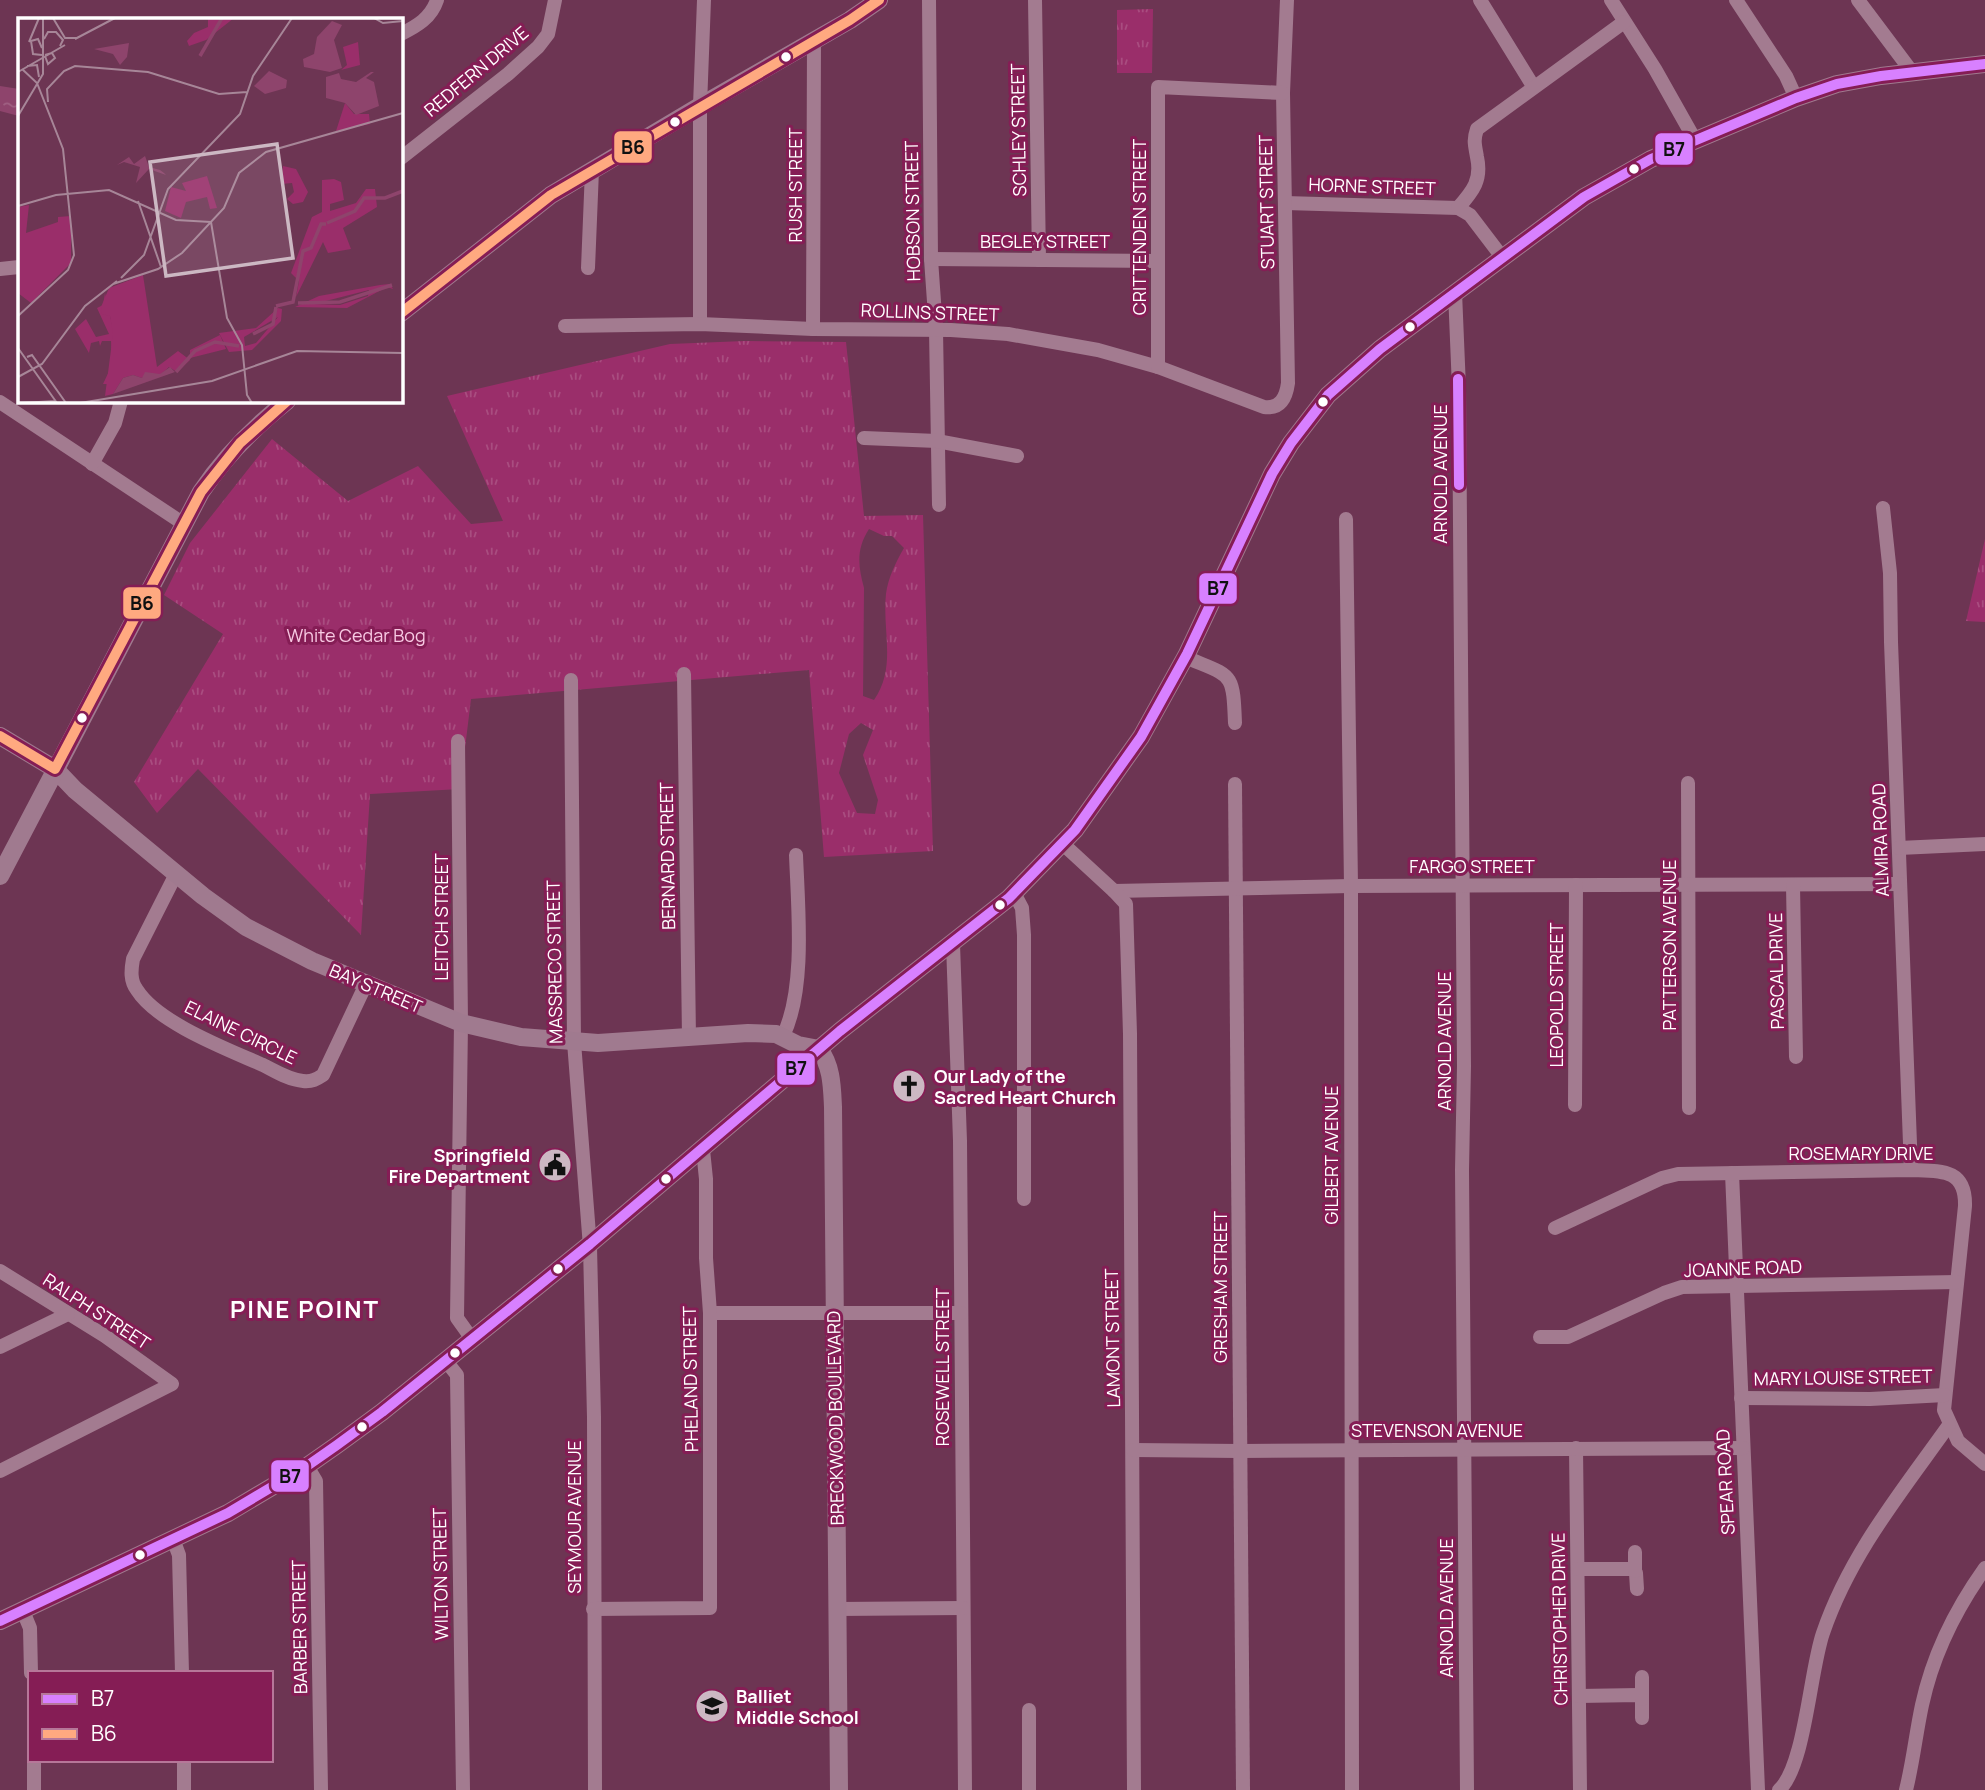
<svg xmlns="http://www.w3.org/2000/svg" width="1985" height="1790" font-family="Manrope,sans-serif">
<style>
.park{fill:url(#park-tufts);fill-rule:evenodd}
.water{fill:url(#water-ripples)}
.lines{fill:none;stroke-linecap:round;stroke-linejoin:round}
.minor{stroke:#a37b90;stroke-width:14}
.major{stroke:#a07a8f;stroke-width:18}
.bus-1-casing{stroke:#851d55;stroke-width:16}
.bus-2-casing{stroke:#851d55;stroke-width:16}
.bus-1{stroke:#d880ff;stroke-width:10}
.bus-2{stroke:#ffa980;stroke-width:10}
.bus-dot{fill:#fff;stroke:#851d55;stroke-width:2.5}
.labels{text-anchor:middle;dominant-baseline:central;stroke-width:6;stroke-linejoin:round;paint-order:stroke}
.street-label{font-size:18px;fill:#fff;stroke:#851d55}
.park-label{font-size:18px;fill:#f8c9e3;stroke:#851d55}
.poi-label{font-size:18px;font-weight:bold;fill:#fff;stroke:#851d55;text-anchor:start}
.district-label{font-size:24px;font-weight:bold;letter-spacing:2px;fill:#fff;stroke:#851d55}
.inset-river{fill:none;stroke:#8e446c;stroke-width:3.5}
.inset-road{fill:none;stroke:#a78698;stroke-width:2}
.view{fill:#ccb8c3;fill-opacity:0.15;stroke:#ccb8c3;stroke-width:3.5}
.inset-edge{fill:none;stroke:#fff;stroke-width:3.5}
.line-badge{stroke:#851d55;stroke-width:2.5}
.pale-badge-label{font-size:19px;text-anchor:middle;font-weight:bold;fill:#111}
</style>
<defs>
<pattern id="park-tufts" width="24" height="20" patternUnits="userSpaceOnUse" patternTransform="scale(1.75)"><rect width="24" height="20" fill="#9a2e6a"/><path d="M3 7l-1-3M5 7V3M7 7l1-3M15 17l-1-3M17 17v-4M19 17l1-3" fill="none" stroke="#a94d80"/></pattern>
<pattern id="water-ripples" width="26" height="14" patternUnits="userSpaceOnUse" patternTransform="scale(1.75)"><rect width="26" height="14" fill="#8e446c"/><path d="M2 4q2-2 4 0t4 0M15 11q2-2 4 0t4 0" fill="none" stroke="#9f6082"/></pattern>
</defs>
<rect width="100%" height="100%" fill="#6d3553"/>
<!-- park -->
<g class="park">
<path d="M1153,9l-1,64h-35v-63z"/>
<path d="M745,341l101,1 18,174 59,-1 10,336 -109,6 -15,-187 -338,29 -11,90 -90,5 -9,141 -163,-166 -41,44 -23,-31 89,-148 -59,-39 26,-52 82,-104 76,62 70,-35 53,58 32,-3 -56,-125 223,-52zM869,529l15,7h8l12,12c-8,14 -16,30 -18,46 -4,37 11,73 -12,106l-11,-4 1,-108c-6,-22 -8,-39 5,-59zM861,723l12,7 -10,25 15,45 -3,14 -18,-1 -18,-40 10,-39z"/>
<path d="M1985,539v83l-19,-1z"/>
</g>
<!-- water -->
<path class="water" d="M0,86l19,3v27l-19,-5z"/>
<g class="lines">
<!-- minor -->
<g class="minor">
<path d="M929,0l2,259 5,71 3,175"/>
<path d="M1035,0l4,260"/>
<path d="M1480,0l53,86"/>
<path d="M1611,0l44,69 40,71"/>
<path d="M1736,0l50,76 10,22"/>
<path d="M1858,0l54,72"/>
<path d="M401,34c16,-8 30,-16 36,-34"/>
<path d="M401,158l107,-84 30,-27 10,-13 7,-34"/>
<path d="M1285,203l173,5"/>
<path d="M1502,257l-32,-42 -12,-7c15,-17 24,-28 19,-51 -2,-12 -4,-16 0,-28l147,-107"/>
<path d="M931,259l227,2"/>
<path d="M588,268l4,-98"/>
<path d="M0,269l19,-2"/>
<path d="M1455,292l4,96 5,678 -2,104 5,620"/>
<path d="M700,324v-218l4,-106"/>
<path d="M565,326l135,-2 113,5 138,1 57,4 90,16 60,17 106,40c16,2 22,-9 24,-24l-5,-290 4,-93"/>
<path d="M813,329l1,-288"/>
<path d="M1158,367v-280l125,6"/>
<path d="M0,402l184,122"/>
<path d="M864,438l73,3 80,15"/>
<path d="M92,464l23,-41 6,-22"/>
<path d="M1883,508l7,65 1,69 20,528"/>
<path d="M1346,519l5,367 1,904"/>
<path d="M1185,657c47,20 48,13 50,66"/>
<path d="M684,674l5,364"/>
<path d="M571,680l3,362 16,205 4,170 1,373"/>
<path d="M458,741l3,282 -4,295 15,21"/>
<path d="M1688,783l1,325"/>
<path d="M1235,784l8,1006"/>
<path d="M1063,844l51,47 237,-5 549,-2"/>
<path d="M1899,848l86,-4"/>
<path d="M176,874l-43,85c-2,11 -3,22 4,31 21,33 90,59 126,75 12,6 26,15 40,16 9,1 14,-2 20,-6l43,-91"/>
<path d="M1793,885l3,172"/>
<path d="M1114,891l12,13 4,130 4,756"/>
<path d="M1014,893l8,15 2,27v264"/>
<path d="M953,944l7,197 5,649"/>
<path d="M783,1036c23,-47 15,-128 13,-181"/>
<path d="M1575,1105l1,-220"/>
<path d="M1732,1173l26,617"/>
<path d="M1555,1228l107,-50 16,-4 233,-4c29,1 55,-2 54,36l-21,204 14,31 27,23"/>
<path d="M0,1271l105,65 67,48 -172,87"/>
<path d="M710,1313h251"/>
<path d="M1540,1337h28l96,-44 18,-6 275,-5"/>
<path d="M0,1347l68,-33"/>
<path d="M446,1361l11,14 6,415"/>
<path d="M1741,1398l129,1 75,-4"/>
<path d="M1576,1448l4,342"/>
<path d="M1133,1450l107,1 503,-3"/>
<path d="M307,1466l9,15 5,309"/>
<path d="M173,1539l6,16 3,118"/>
<path d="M1578,1569h55l3,4 1,16"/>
<path d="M1635,1571v-19"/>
<path d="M593,1609l117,-1v-295l-4,-55v-79l-3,-29"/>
<path d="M837,1609l126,-1"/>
<path d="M23,1611l7,17 1,45"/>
<path d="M1579,1696l60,-1 3,4v19"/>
<path d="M1642,1699v-22"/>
<path d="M1029,1710v80"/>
<path d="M34,1760v30"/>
<path d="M184,1760v30"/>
<path d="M1779,1790c26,-23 31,-120 44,-157 27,-79 79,-142 126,-208"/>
<path d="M1906,1790c7,-28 10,-57 16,-85 11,-51 33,-95 63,-137"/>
</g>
<!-- major -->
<g class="major">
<path d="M401,313l150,-118 149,-89 150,-86 29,-20"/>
<path d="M0,736l55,33 20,21 128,106 43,31 66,34 149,62 60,14 77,6 150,-10 28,1 22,11 21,4"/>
<path d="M0,876l201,-384c24,-36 52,-64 86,-91"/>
<path d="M819,1049c13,17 13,38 14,58l6,683"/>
<path d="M0,1621l228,-108 79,-47 30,-21 45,-33 208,-168 250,-213 169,-133 66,-68 66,-93 46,-83 85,-180 19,-31 37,-48 52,-46 204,-152 67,-38 145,-61 41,-14 44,-8 104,-12"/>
</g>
<defs>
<g id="bus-1">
<path d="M1458,379l1,106"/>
<path d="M0,1621l228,-108 79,-47 30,-21 45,-33 208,-168 250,-213 169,-133 66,-68 66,-93 46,-83 85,-180 19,-31 37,-48 52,-46 204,-152 67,-38 145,-61 41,-14 44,-8 104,-12"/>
</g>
<g id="bus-2">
<path d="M401,313l150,-118 299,-175 29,-20"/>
<path d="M0,736l55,33 146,-277 39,-49 47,-42"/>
</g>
</defs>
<!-- bus-1 casing -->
<use href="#bus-1" class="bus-1-casing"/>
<!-- bus-2 casing -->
<use href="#bus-2" class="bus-2-casing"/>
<!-- bus-1 -->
<use href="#bus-1" class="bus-1"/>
<!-- bus-2 -->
<use href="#bus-2" class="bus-2"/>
</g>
<!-- icons -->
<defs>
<symbol id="church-disc" viewBox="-11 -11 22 22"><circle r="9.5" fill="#ccb8c3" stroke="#851d55"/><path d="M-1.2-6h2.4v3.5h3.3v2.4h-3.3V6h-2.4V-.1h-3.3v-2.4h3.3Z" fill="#111"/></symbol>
<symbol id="civic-disc" viewBox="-11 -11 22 22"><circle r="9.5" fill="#ccb8c3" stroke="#851d55"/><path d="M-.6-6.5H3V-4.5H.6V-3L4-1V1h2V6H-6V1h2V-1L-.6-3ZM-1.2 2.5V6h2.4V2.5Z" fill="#111"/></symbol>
<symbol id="school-disc" viewBox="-11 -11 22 22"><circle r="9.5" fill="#ccb8c3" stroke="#851d55"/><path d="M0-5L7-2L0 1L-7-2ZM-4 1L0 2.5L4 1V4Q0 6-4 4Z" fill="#111"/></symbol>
</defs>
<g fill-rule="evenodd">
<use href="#church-disc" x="890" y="1067" width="38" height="38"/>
<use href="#civic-disc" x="536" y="1146" width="38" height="38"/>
<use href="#school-disc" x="693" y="1687" width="38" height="38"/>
</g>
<!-- markers -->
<g class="bus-dot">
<circle cx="786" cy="57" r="6"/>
<circle cx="675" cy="122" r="6"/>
<circle cx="1634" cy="169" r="6"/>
<circle cx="1410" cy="327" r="6"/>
<circle cx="1323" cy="402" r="6"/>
<circle cx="82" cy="718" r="6"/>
<circle cx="1000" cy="905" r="6"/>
<circle cx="666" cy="1179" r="6"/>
<circle cx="558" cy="1269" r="6"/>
<circle cx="455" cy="1353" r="6"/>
<circle cx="362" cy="1427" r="6"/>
<circle cx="140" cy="1555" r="6"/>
</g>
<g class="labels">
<!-- street labels -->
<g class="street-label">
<text transform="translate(476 71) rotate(-40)">REDFERN DRIVE</text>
<text transform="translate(1018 130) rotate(-91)">SCHLEY STREET</text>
<text transform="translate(795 185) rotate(-90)">RUSH STREET</text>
<text transform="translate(1372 186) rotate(2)">HORNE STREET</text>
<text transform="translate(1266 202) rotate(-91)">STUART STREET</text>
<text transform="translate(912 211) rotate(-91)">HOBSON STREET</text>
<text transform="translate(1139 227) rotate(-90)">CRITTENDEN STREET</text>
<text x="1045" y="241">BEGLEY STREET</text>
<text transform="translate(930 312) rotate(2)">ROLLINS STREET</text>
<text transform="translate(1440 474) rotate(-90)">ARNOLD AVENUE</text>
<text transform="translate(1880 840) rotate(-92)">ALMIRA ROAD</text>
<text transform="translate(667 856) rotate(-91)">BERNARD STREET</text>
<text x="1472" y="866">FARGO STREET</text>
<text transform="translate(441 917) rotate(-90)">LEITCH STREET</text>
<text transform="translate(1669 945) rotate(-90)">PATTERSON AVENUE</text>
<text transform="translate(554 962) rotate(-91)">MASSRECO STREET</text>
<text transform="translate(1776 971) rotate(-91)">PASCAL DRIVE</text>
<text transform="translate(376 988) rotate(23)">BAY STREET</text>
<text transform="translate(1556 995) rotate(-90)">LEOPOLD STREET</text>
<text transform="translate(241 1032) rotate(26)">ELAINE CIRCLE</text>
<text transform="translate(1444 1041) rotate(-90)">ARNOLD AVENUE</text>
<text x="1861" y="1153">ROSEMARY DRIVE</text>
<text transform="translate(1331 1155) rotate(-90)">GILBERT AVENUE</text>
<text transform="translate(1743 1268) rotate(-2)">JOANNE ROAD</text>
<text transform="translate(1220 1287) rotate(-90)">GRESHAM STREET</text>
<text transform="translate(97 1311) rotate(33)">RALPH STREET</text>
<text transform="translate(1112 1338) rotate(-91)">LAMONT STREET</text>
<text transform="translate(942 1367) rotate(-90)">ROSEWELL STREET</text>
<text transform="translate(1843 1377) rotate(-1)">MARY LOUISE STREET</text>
<text transform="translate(690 1379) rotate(-91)">PHELAND STREET</text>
<text transform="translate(835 1418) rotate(-91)">BRECKWOOD BOULEVARD</text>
<text x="1437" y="1430">STEVENSON AVENUE</text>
<text transform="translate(1725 1482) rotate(-93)">SPEAR ROAD</text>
<text transform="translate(574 1517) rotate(-90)">SEYMOUR AVENUE</text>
<text transform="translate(440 1574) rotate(-91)">WILTON STREET</text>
<text transform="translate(1446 1608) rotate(-90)">ARNOLD AVENUE</text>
<text transform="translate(1559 1619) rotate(-91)">CHRISTOPHER DRIVE</text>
<text transform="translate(299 1627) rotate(-91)">BARBER STREET</text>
</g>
<!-- park labels -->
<g class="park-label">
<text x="356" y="635">White Cedar Bog</text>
</g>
<!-- poi labels -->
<g class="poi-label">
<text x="934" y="1076">Our Lady of the<tspan x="934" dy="21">Sacred Heart Church</tspan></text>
<text x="530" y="1155" text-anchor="end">Springfield<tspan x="530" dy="21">Fire Department</tspan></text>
<text x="736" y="1696">Balliet<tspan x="736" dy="21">Middle School</tspan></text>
</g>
<!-- district labels -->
<g class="district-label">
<text x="305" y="1308">PINE POINT</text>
</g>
</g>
<!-- overview -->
<g transform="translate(18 18)">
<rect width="385" height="385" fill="#6d3553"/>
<path d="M87,275l14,63 -12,28h-4l9,-19 -1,-24h-9l-2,5 -1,-5 -8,2 -2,10 -14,-24 11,-10 10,18 13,-3 -12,-26 6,-3zM202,317l6,14 -36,9v-8z" fill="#9a2e6a"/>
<path d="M125,257l14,92 21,-16 12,9 -13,12 -8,-5 -10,9 -11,-3 -6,5 -9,-3 -10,3 -10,16 -8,2 8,-62 -3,-18 -8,-2 -1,-7 8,-19z" fill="#9a2e6a"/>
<path d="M216,0l-28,22 -17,6 -2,-5 7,-8 14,-6v-8zM340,24l2,23 -19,5 6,-5 -4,-18zM327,85l9,11h15l1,10 -34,7zM265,148l13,3 12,23 -5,10 -10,2 -6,-5 7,-7 -2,-9 -11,1zM189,158l10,32 -7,1 -3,-12 -21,5 -5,16 -16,-7 6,-24 15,4 -4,-8zM316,161l7,3 3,18 -14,4v7l26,-8 10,-14h9l2,18 -34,21 8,21 -23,4 -5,-11 -27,55 3,-16 -8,-8 21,-56 10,-5v-32zM11,187l-3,28 32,-11v-5l13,-1v47l-40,40 -13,-10v-86zM362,267l10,-1 3,5 -6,-2 -40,21 -52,-1 24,-11zM351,272l-1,6 -28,9 -26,-1zM260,290l4,1 -1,12 -29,29 -23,2 -10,-19 37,-5zM260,299l-22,26 -11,3 -1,-9z" fill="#9a2e6a" fill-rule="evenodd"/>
<path d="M314,3l10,4 -8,15 8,28 -12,4 -26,-5 -1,-8 11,-5 3,-17zM111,25l-2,14 -7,8 -7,-11 -19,-5zM251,53l18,9 -1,8 -21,6 -11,-8zM353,54h3l-8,6 8,4 5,24 -23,9 -11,-12 -19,-5v-21l13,-4 2,6 15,3zM127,138l4,11 11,3 4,3 2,2 -17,-6 -13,14 4,-16 -16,-5 -7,3 12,-8 5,7zM152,349l5,5 -62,22 10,-16 10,-3 9,3 3,-6 15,2z" fill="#8e446c"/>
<path class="inset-river" d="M182,38l22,-38M309,205l28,-12 9,-13h21l18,-7M280,285l42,-1 52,-17M258,288l17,-4 10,-51 8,-3 10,-24h5M235,316l20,-10 3,-17M158,354l19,-21 20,-9 24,4"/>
<path class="inset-road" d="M35,0l12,20h12M356,0l9,5 20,-2M26,21l4,-7h8l7,8 -3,6M57,21l40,-21M11,24l10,-24M24,37l-9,-1 -2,-13 7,-2 4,9M27,37l7,-2 3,5 -7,6 -3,-8M9,48l10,-1 2,12M0,54l47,-27M30,84l-1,-13 17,-18 11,-5 73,6 71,22 28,-2M0,98l25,-42v-56M120,183l23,66M0,188l38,-11 53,-5 67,30 35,2M193,204l16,96 15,27 5,50 5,8M103,260l23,-23 24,-66 72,-75 13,-38 39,-58M95,266l45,-15 24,-16 42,-45 15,-35 27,-21 137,-39M0,298l50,-46 6,-15 -11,-106 -26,-66 -15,-14M0,330l39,55M9,339l5,-2 34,48M0,359l24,-13 43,-58 32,-25M4,385l33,-2M62,385l132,-22 85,-30 106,2"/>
<path class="view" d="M259,126l16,114 -127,18 -16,-114z"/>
<rect width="385" height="385" class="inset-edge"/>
</g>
<g class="line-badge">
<rect x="613" y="130" width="40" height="34" rx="7" fill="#ffa980"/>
<rect x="1654" y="132" width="40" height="34" rx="7" fill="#d880ff"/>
<rect x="1198" y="572" width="40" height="33" rx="7" fill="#d880ff"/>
<rect x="122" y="586" width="40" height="34" rx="7" fill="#ffa980"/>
<rect x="776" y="1052" width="40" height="34" rx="7" fill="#d880ff"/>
<rect x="270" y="1459" width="40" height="34" rx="7" fill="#d880ff"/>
</g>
<g class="pale-badge-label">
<text x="633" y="154">B6</text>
<text x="1674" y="156">B7</text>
<text x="1218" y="595">B7</text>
<text x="142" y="610">B6</text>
<text x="796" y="1075">B7</text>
<text x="290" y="1483">B7</text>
</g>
<!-- legend -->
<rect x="28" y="1671" width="245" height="91" fill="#851d55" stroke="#b67799" stroke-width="2"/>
<rect x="42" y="1694" width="35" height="10" fill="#d880ff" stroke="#b67799" stroke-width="2"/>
<text x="91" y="1706" font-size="21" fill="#ffffff">B7</text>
<rect x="42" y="1729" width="35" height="10" fill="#ffa980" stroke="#b67799" stroke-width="2"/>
<text x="91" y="1741" font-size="21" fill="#ffffff">B6</text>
</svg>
